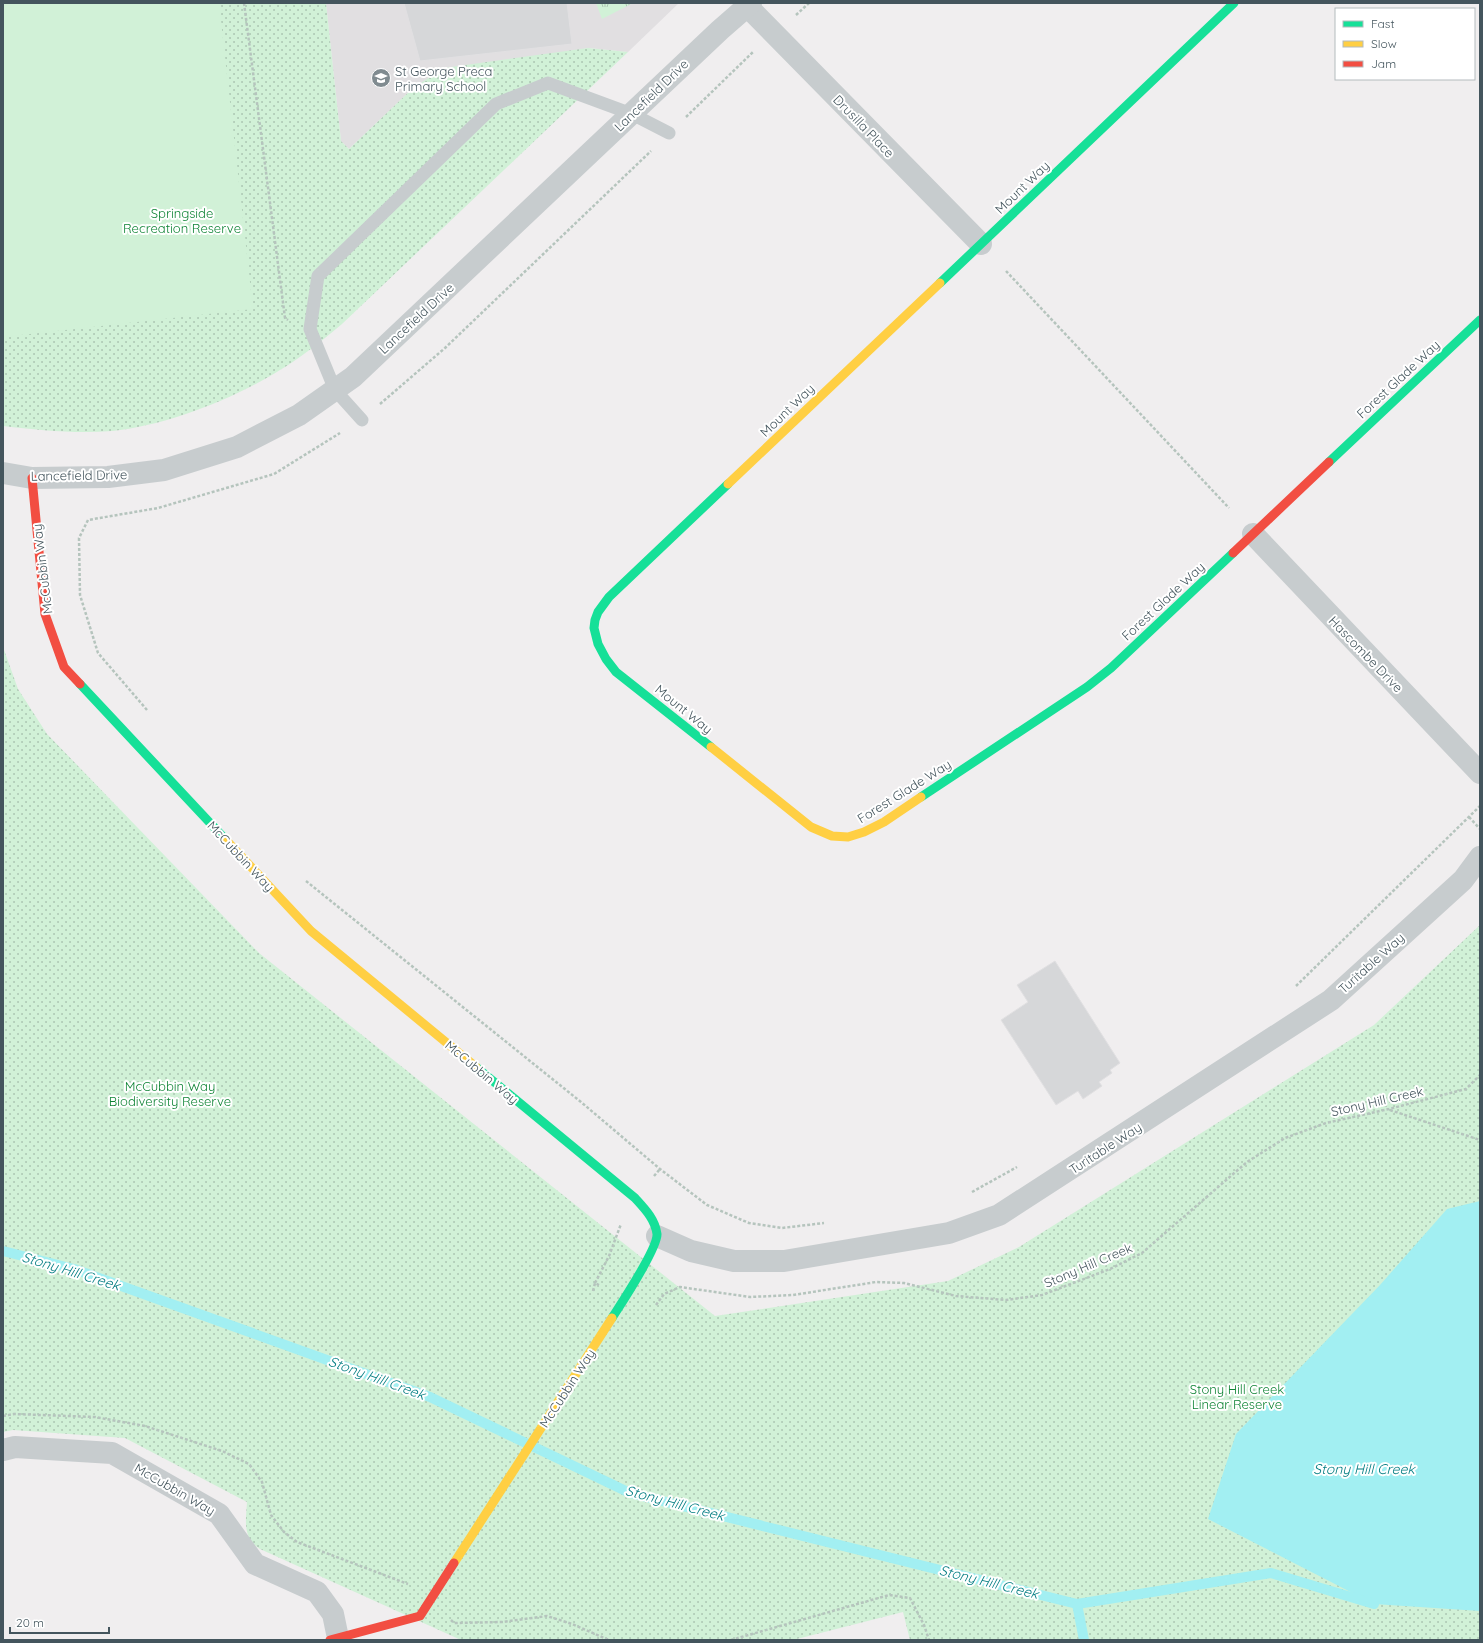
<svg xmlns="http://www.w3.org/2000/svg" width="1483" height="1643" font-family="Quicksand,sans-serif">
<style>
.education{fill:#e1dfe1}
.grass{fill:url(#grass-tufts)}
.park{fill:url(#park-dots)}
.garden{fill:#d1f1d7}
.water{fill:#a2eff2}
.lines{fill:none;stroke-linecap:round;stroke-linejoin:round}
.stream{stroke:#a2eff2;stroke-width:10}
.building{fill:#d6d7d9;stroke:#e1e0e2}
.path{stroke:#b5c4bd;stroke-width:2.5;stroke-dasharray:3 2;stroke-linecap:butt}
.lane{stroke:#c7ccce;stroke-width:13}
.street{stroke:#c7ccce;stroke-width:22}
.fast{stroke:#16e098;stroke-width:9}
.slow{stroke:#ffcf43;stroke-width:9}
.jam{stroke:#f24e42;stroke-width:9}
.labels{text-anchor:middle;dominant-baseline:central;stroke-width:4;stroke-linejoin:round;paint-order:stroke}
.poi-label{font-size:13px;fill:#44555d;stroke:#fff;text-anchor:start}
.street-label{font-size:13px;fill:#44555d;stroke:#fff}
.park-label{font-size:13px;fill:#0f8435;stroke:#fff}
.water-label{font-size:14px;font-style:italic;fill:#057e83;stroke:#fff}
</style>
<defs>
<pattern id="grass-tufts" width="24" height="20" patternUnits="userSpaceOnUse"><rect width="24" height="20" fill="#d1f1d7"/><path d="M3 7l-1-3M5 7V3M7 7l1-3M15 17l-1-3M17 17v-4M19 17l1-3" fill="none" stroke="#abc6b2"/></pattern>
<pattern id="park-dots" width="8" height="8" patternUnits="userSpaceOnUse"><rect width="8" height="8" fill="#d1f1d7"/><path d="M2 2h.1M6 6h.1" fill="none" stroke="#abc6b2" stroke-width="1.8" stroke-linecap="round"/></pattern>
</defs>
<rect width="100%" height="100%" fill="#f0eeef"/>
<!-- education -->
<path class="education" d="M326,3h353l-51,49 -40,-4 -175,40 -64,61 -8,-8z"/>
<!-- grass -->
<path class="grass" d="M596,3h37l-31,16z"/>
<!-- park -->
<g class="park">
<path d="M3,3h323l15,138 8,8 64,-61 31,-20 144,-20 40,4 -286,272c-12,10 -24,20 -38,30 -50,37 -130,71 -192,77 -36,3 -73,-1 -109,-5z"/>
<path d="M3,647l15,42 29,45 212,219 456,363 233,-35 71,-34 355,-222 106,-100v715h-570l-7,-28 -110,28h-332l-201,-91c-18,-11 -14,-29 -13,-47l-122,-64 -112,-8 -10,2z"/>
</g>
<!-- garden -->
<path class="garden" d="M3,3h216l34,306 -250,28z"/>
<!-- water -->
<path class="water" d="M1480,1201v410l-106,-7 -166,-85 28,-85 144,-149 67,-76z"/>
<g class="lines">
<!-- stream -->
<g class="stream">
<path d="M3,1251l71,18 356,128 200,96 447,111 194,-31 103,31"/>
<path d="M1077,1604l7,36"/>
</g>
</g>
<!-- building -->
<g class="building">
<path d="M404,3h163l5,41 -152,17z"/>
<path d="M1055,961l65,102 -10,7 2,3 -13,9 3,4 -19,13 -5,-8 -22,14 -55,-85 27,-18 -11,-17z"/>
</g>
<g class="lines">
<!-- path -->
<g class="path">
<path d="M244,3l41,315 3,2"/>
<path d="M796,15l13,-12"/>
<path d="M686,117l67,-65"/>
<path d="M1006,271l223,237"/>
<path d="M380,404l65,-56 206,-197"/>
<path d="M147,710l-49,-57 -18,-58 -1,-57 9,-18 70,-12 116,-34 66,-41"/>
<path d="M1469,817l11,12"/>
<path d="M306,881l275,221 79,67 47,36 42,18 33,5 42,-5"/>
<path d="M1296,986l184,-180"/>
<path d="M1390,1110l90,30"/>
<path d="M654,1176l6,-7"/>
<path d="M972,1192l45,-25"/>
<path d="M595,1283l14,-27 12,-32"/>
<path d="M593,1291l2,-8 4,2"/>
<path d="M656,1305l8,-11 16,-7 70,10 43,-2 83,-13 28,1 52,13 50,4 36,-5 68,-26 32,-16 105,-91 38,-24 41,-15 63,-14 77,-20 14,-14"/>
<path d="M3,1416l11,-2 81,3 50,9 77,25 27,13 13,18 9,33 13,17 13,10 111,42"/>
<path d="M451,1620l3,3 48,-1 45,-6 25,8 37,16"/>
<path d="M731,1640l158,-45 21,3 14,27 5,15"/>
</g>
<!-- lane -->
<path class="lane" d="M362,420l-27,-30 -25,-61 8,-53 178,-172 52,-21 84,31 37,19"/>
<!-- street -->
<g class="street">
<path d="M747,6l234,238"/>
<path d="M3,473l29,5 76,-1 56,-7 73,-23 62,-32 54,-38 367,-347 31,-27"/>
<path d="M1253,534l227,239"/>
<path d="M657,1236l34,15 43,10h50l165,-28 50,-18 332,-215 132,-120 17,-23"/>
<path d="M3,1450l12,-3 97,6 107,61 36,50 62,28 16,22 5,24"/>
</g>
<!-- fast -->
<g class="fast">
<path d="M940,283l294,-280"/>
<path d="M1329,462l151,-142"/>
<path d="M80,684l146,156"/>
<path d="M711,747l-95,-75 -10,-13 -8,-15 -4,-16 1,-8 3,-8 11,-15 119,-113"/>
<path d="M921,797l166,-110 24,-19 122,-115"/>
<path d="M476,1067l159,131c10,11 20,21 22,36 1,14 -36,70 -45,84"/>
</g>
<!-- slow -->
<g class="slow">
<path d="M728,484l212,-201"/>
<path d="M711,747l100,80 21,9 16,1 16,-5 20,-10 37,-25"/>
<path d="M226,840l85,91 165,136"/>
<path d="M454,1563l158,-245"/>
</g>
<!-- jam -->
<g class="jam">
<path d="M32,478l13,136 19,53 16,17"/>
<path d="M1233,553l96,-91"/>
<path d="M330,1640l90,-24 34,-53"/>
</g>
</g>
<!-- icons -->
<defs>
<symbol id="school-disc" viewBox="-11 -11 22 22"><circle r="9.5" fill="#808b90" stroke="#fff"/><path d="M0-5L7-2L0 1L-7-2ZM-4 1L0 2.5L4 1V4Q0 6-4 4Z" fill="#fff"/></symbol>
</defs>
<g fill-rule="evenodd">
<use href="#school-disc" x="370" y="67" width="22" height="22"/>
</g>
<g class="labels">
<!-- poi labels -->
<g class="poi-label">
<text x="395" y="71">St George Preca<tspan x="395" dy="15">Primary School</tspan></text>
</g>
<!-- street labels -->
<g class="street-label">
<text transform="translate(651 95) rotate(-44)">Lancefield Drive</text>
<text transform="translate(864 126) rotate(46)">Drusilla Place</text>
<text transform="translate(1022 187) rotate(-44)">Mount Way</text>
<text transform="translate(416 318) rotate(-43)">Lancefield Drive</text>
<text transform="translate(1398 379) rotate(-43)">Forest Glade Way</text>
<text transform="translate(787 410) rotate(-44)">Mount Way</text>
<text transform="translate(79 475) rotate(-1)">Lancefield Drive</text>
<text transform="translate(42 569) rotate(-97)">McCubbin Way</text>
<text transform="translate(1163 601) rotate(-43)">Forest Glade Way</text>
<text transform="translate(1366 654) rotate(46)">Hascombe Drive</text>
<text transform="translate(684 709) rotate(39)">Mount Way</text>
<text transform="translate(904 791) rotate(-32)">Forest Glade Way</text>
<text transform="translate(241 856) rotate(47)">McCubbin Way</text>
<text transform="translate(1371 963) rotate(-42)">Turitable Way</text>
<text transform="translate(482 1072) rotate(40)">McCubbin Way</text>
<text transform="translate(1377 1101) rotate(-13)">Stony Hill Creek</text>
<text transform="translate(1105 1148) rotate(-33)">Turitable Way</text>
<text transform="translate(1088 1265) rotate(-23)">Stony Hill Creek</text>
<text transform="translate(567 1388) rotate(-57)">McCubbin Way</text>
<text transform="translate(175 1489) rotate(30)">McCubbin Way</text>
</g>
<!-- park labels -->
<g class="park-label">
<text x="182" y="213">Springside<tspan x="182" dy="15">Recreation Reserve</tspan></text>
<text x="170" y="1086">McCubbin Way<tspan x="170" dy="15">Biodiversity Reserve</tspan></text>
<text x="1237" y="1389">Stony Hill Creek<tspan x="1237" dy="15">Linear Reserve</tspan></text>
</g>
<!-- water labels -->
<g class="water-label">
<text transform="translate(71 1271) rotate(17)">Stony Hill Creek</text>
<text transform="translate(377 1378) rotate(20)">Stony Hill Creek</text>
<text x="1364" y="1469">Stony Hill Creek</text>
<text transform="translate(675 1503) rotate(15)">Stony Hill Creek</text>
<text transform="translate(989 1582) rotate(14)">Stony Hill Creek</text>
</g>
</g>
<!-- border -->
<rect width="1483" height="1643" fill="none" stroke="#44555d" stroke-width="8"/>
<!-- legend -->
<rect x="1335" y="8" width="140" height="72" fill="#ffffff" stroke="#b4bbbe"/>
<rect x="1343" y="21" width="20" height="6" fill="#16e098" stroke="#b4bbbe"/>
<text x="1371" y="28" font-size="12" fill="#44555d">Fast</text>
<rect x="1343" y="41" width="20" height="6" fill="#ffcf43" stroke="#b4bbbe"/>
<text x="1371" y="48" font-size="12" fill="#44555d">Slow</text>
<rect x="1343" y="61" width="20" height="6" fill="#f24e42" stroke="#b4bbbe"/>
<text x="1371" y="68" font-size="12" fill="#44555d">Jam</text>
<!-- scale -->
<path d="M10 1627v6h99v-6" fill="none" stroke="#44555d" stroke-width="2"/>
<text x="16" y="1627" font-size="12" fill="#44555d" stroke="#ffffff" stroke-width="3" paint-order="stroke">20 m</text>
</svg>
